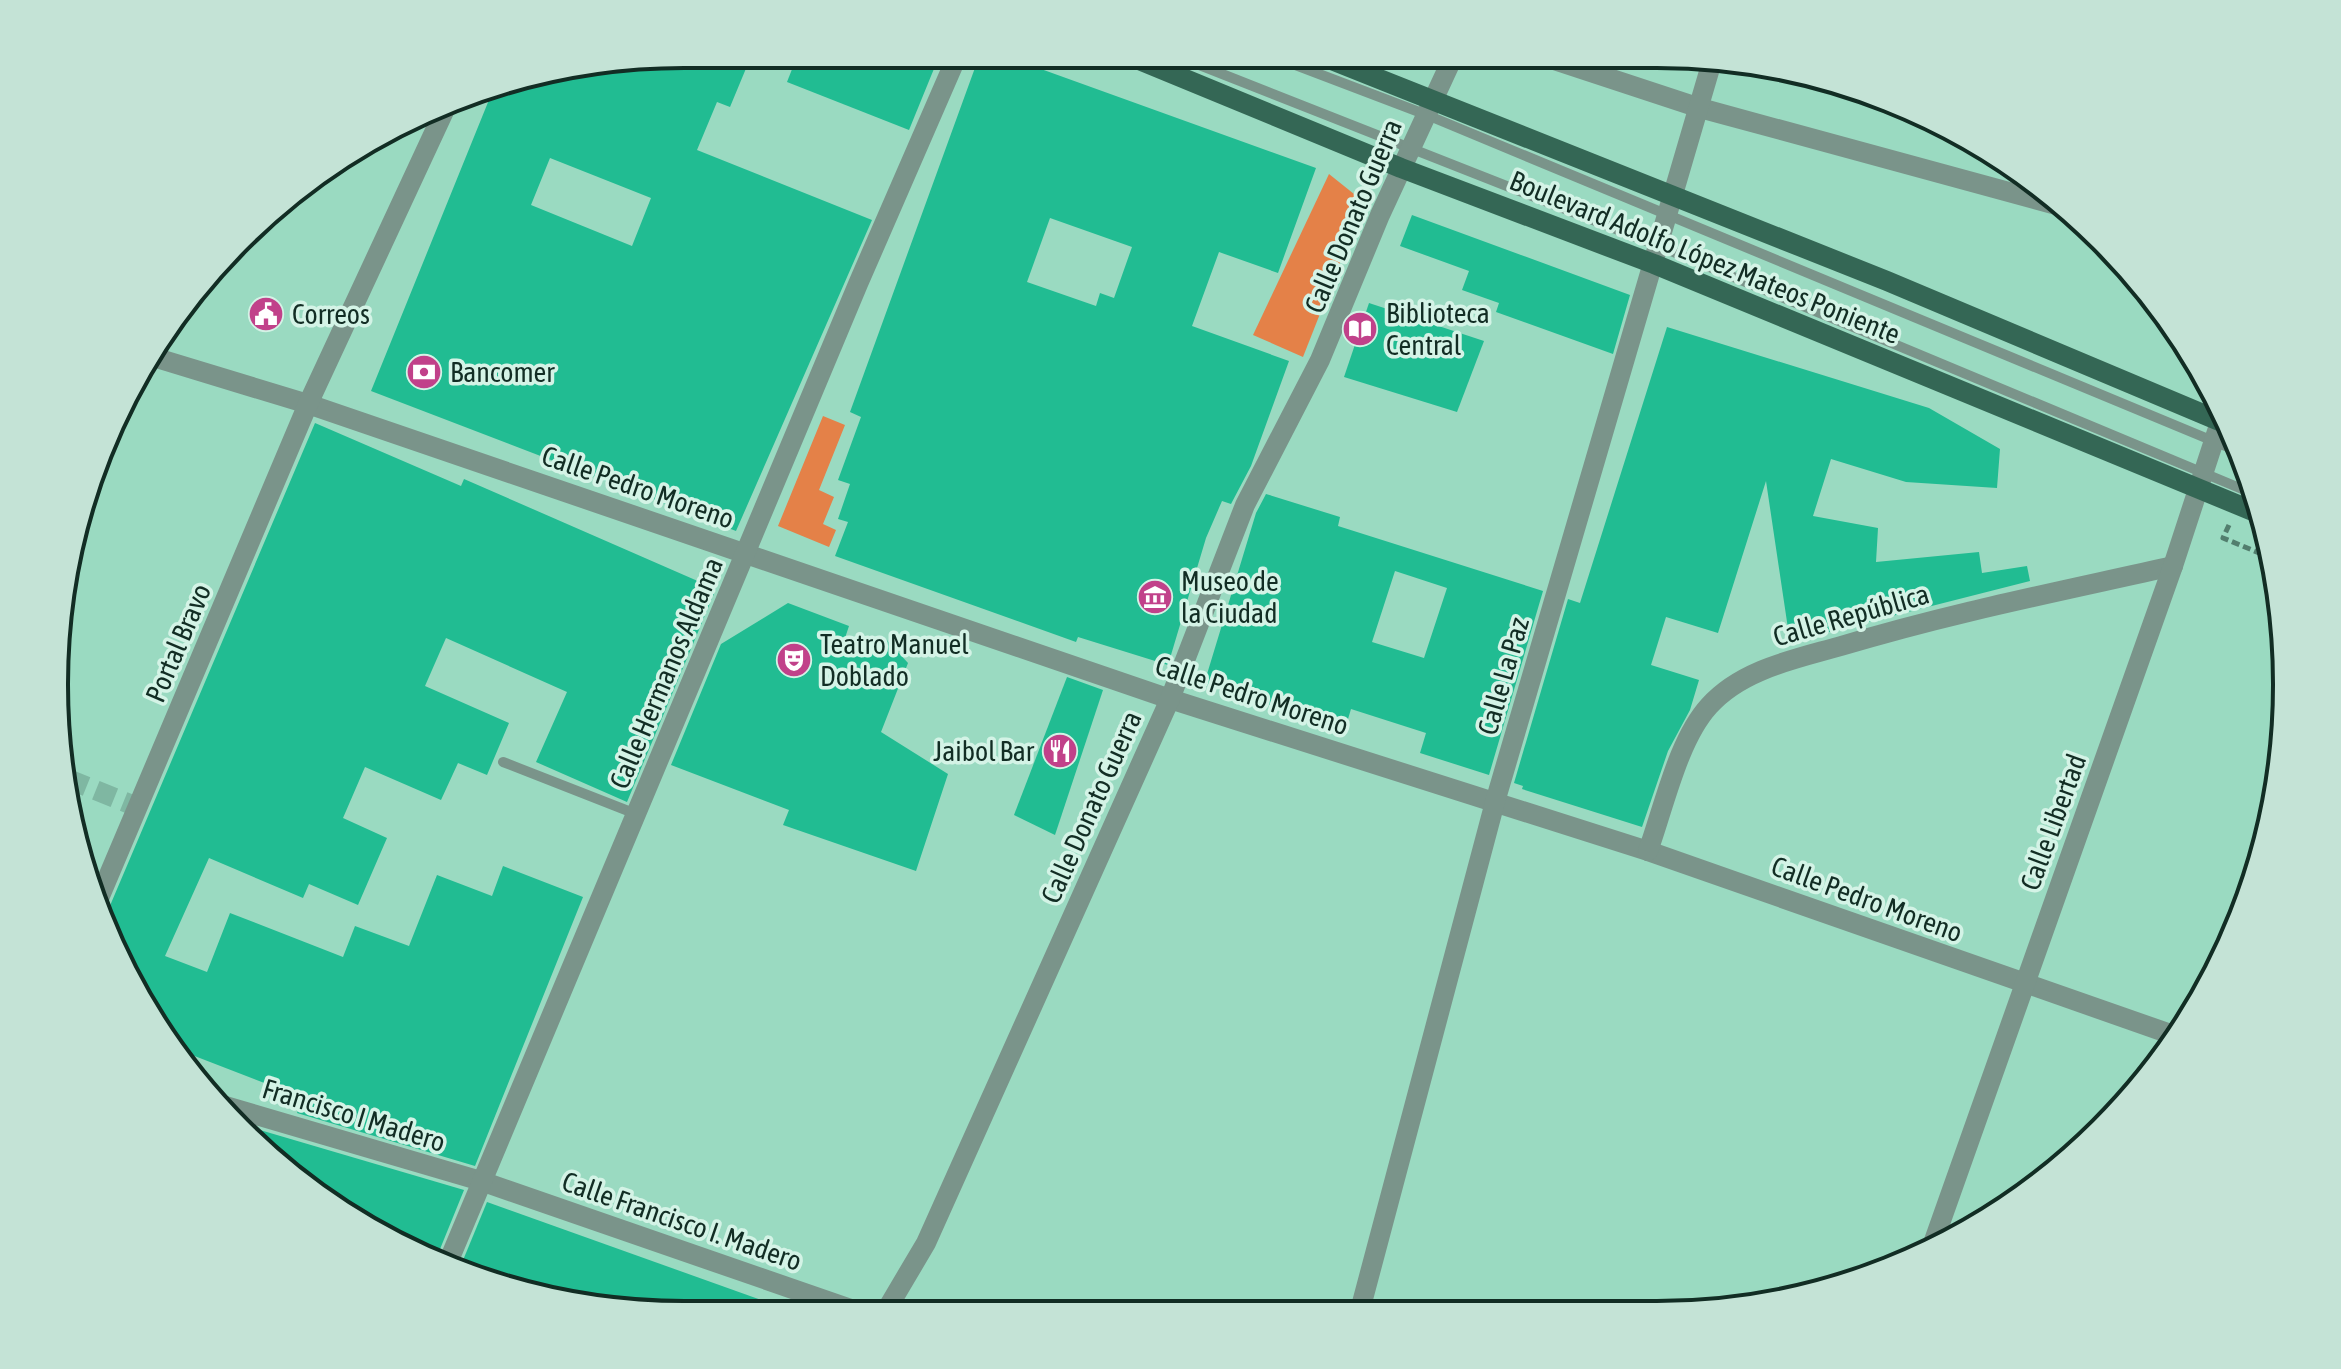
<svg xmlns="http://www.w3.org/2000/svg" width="2341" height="1369" font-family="'Asap Condensed',sans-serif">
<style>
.green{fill:#e48148}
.building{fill:#21bc92;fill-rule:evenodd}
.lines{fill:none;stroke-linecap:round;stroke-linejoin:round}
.street-tunnel{stroke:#7fb7a2;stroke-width:20;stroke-dasharray:20 10;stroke-linecap:butt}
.path{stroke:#527e6e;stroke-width:5;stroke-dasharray:8 4;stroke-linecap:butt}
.lane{stroke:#7a948a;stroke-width:10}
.street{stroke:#7a948a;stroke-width:20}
.primary{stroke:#346755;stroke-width:20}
.labels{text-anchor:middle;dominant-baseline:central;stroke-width:7;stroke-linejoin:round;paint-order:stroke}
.street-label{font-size:28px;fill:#122d24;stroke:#d4f3e6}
.poi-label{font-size:28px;fill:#122d24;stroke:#d4f3e6;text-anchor:start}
.rim{fill:none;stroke:#122d24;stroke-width:4}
</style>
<rect width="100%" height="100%" fill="#9adac1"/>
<!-- green -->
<g class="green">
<path d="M1329,174l35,28 -61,155 -50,-22z"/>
<path d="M823,416l22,9 -26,65 15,7 -11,27 13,6 -7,17 -51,-21z"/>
</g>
<!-- building -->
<g class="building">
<path d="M684,54h68l-22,53 -13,-5 -20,48 175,70 -136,311 -365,-140 124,-306zM550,158l101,40 -19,48 -101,-41z"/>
<path d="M798,54h142l-31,76 -122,-48z"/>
<path d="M980,54h19l317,114 -38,105 -59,-21 -27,74 97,35 -38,105 -20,38 -9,-3 -16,37 -38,127 -90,-28 -2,5 -241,-86 13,-34 -10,-3 12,-35 -12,-4 23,-63 -11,-5zM1050,218l82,29 -18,51 -14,-5 -4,13 -69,-24z"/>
<path d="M1412,215l218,80 -17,59 -117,-42 3,-9 -37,-13 7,-19 -69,-25z"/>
<path d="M1369,303l115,38 -27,71 -113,-35z"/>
<path d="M1667,327l262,81 71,41 -3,39 -91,-6 -75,-23 -18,57 65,12 -2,34 103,-10 3,21 45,-7 3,15 -240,61 -24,-161 -48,152 -52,-16 -15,48 48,15 -9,30 -22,41 -26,76 -120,-38 1,-3 -9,-3 54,-184 12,4z"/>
<path d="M315,423l146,63 3,-7 252,110 -89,213 -91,-40 31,-70 -121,-54 -21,48 84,37 -22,52 -29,-12 -17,37 -76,-33 -22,51 44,20 -29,67 -49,-21 -6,14 -94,-40 -44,98 42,16 23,-59 113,44 12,-31 54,20 28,-71 55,21 11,-30 80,31 -108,269 -178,-53 6,-15 -124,-48 -77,-125 -2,-9 9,-8z"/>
<path d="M1266,494l74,23 -2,9 205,65 -54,184 -69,-22 6,-20 -75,-24 -6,20 -141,-45 52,-171zM1395,571l52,17 -23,70 -52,-16z"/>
<path d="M788,603l61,23 -6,18 40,-8 25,27 -27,69 67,42 -32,97 -133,-46 6,-15 -118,-45 50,-121z"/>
<path d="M1067,677l36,13 -48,145 -41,-20z"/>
<path d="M236,1123l228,67 -28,69 -101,-50z"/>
<path d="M487,1202l305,109v3h-149l-162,-33 -22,-11z"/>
</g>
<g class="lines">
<!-- street-tunnel -->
<path class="street-tunnel" d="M68,779l72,29"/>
<!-- path -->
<path class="path" d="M2229,525l-6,13 51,21"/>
<!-- lane -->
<g class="lane">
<path d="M1174,55l485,191 595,248"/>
<path d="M1269,55l158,60 815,338"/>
<path d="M503,762l133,52"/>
</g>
<!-- street -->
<g class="street">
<path d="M1539,55l161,53 364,99"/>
<path d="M150,356l158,48 862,295 478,152 531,186"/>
<path d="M1648,851c16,-44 30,-111 61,-145 33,-37 87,-47 132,-60 109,-33 221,-55 332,-80"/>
<path d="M97,903l211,-499 138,-297"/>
<path d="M212,1102l269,79 384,133"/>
<path d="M1931,1249l242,-683 50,-153"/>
<path d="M447,1265l411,-981 100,-230"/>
<path d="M884,1314l42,-71 244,-544 75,-194 75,-145 60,-145 74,-160"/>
<path d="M1359,1314l136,-512 218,-744"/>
</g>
<!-- primary -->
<g class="primary">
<path d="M1127,55l274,113 253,96 606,250"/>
<path d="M1319,55l568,226 342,144"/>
</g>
</g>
<!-- icons -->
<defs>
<symbol id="civic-disc" viewBox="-11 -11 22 22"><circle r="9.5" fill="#c1418a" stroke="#d4f3e6"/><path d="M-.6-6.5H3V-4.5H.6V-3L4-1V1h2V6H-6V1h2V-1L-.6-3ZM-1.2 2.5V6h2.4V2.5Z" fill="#fff"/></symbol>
<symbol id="library-disc" viewBox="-11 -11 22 22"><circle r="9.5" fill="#c1418a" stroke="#d4f3e6"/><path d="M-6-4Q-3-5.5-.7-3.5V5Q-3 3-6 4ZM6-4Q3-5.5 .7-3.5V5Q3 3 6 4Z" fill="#fff"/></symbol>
<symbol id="bank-disc" viewBox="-11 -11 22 22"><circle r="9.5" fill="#c1418a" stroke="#d4f3e6"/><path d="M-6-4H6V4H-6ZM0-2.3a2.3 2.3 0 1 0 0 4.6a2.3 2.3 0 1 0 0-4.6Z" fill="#fff"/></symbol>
<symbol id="museum-disc" viewBox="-11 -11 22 22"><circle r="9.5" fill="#c1418a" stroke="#d4f3e6"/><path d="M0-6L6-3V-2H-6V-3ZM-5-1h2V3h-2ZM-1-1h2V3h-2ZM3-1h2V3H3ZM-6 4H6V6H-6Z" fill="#fff"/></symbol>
<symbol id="theatre-disc" viewBox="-11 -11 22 22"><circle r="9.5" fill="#c1418a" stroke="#d4f3e6"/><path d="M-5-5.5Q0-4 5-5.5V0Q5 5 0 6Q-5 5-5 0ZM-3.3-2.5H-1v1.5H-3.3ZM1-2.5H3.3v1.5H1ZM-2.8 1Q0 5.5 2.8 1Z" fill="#fff"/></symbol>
<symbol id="restaurant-disc" viewBox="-11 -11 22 22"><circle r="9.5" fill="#c1418a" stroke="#d4f3e6"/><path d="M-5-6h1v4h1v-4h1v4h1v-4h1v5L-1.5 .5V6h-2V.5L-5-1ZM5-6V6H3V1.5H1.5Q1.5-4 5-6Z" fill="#fff"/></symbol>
</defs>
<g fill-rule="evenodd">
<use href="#civic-disc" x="246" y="294" width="40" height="40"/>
<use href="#library-disc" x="1340" y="309" width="40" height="40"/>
<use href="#bank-disc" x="404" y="352" width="40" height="40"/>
<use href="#museum-disc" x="1135" y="577" width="40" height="40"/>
<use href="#theatre-disc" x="774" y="640" width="40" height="40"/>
<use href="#restaurant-disc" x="1040" y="731" width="40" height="40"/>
</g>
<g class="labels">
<!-- street labels -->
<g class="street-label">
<text transform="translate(1353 216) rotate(-67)">Calle Donato Guerra</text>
<text transform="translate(1705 257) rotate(22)">Boulevard Adolfo López Mateos Poniente</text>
<text transform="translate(638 487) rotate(19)">Calle Pedro Moreno</text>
<text transform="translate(1851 615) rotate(-16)">Calle República</text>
<text transform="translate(178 643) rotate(-67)">Portal Bravo</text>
<text transform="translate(666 673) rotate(-67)">Calle Hermanos Aldama</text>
<text transform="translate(1503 676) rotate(-74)">Calle La Paz</text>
<text transform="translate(1252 695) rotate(18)">Calle Pedro Moreno</text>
<text transform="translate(1091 807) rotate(-66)">Calle Donato Guerra</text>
<text transform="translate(2053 822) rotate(-70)">Calle Libertad</text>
<text transform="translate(1867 899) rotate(20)">Calle Pedro Moreno</text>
<text transform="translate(354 1115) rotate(17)">Francisco I Madero</text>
<text transform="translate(682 1221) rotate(19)">Calle Francisco I. Madero</text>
</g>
<!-- poi labels -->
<g class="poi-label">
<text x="1386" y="313">Biblioteca<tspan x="1386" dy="32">Central</tspan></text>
<text x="292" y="314">Correos</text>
<text x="450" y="372">Bancomer</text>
<text x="1181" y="581">Museo de<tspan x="1181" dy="32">la Ciudad</tspan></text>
<text x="820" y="644">Teatro Manuel<tspan x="820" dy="32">Doblado</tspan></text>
<text x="1034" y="751" text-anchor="end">Jaibol Bar</text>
</g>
</g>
<!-- crop -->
<path d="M0 0H2341V1369H0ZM684 68H1657A616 616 0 0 1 2273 684V685A616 616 0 0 1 1657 1301H684A616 616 0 0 1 68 685V684A616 616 0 0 1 684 68Z" fill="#c4e3d6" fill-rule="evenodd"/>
<path class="rim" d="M684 68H1657A616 616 0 0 1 2273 684V685A616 616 0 0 1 1657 1301H684A616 616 0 0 1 68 685V684A616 616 0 0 1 684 68Z"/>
</svg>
